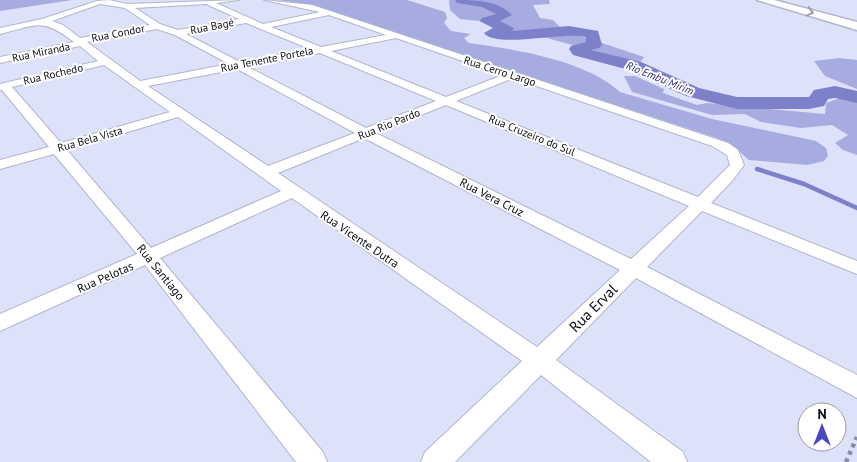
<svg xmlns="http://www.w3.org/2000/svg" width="857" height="462" font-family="'PT Sans',sans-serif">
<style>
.green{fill:#a7ace0}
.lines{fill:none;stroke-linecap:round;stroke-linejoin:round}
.stream{stroke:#7c81ca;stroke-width:4.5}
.river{fill:#7c81ca;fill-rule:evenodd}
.minor-casing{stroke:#b2b5cc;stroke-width:2}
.highway-casing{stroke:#b2b5cc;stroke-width:3}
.path{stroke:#8c8ea0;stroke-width:4.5;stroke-dasharray:4 4;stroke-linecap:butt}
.minor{fill:#fff;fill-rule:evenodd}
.highway{fill:#fff;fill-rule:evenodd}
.oneway{stroke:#9d9ea1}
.labels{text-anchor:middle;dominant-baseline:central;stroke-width:4;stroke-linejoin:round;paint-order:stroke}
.far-street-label{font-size:11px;fill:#0b0c14;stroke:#fff}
.far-water-label{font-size:11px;font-style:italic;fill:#2c2379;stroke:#fff}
.street-label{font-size:12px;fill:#0b0c14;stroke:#fff}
.near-street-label{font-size:15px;fill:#0b0c14;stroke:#fff}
</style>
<rect width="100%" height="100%" fill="#dee1fa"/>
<!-- green -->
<g class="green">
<path d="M0,0h72l-72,11z"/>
<path d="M277,0h130l38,12 2,6 -3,5 7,8 20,3 -7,4 5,5c45,6 117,17 151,49l92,27 104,22 10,7 2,8 -4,5 -17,4 -58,-5 -16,-14 -16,-8 -411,-134z"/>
<path d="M449,0h100l1,4 -17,1 7,13 13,2 10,10 81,27 -5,7 -92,-26 -38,-3 -30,-14 -19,-2 -10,-9z"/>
<path d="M839,58l18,2v29l-32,-13 -11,-15z"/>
<path d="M624,76h11l29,13 -1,4 34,12 10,-2 118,11 1,-11 31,-11v63l-14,-5 -8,-7 13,-8 -16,-10 -31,3 -40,-6 -16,-8 -33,1 -80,-23z"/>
</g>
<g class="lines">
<!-- stream -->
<path class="stream" d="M757,169l47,15 53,24"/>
<!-- river -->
<path class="river" d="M455,0c19,0 43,0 57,15l-12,6 14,7 -2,3 57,-5 29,5 4,14 -3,3 -8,2 50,12 58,26 38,9h72l5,-7 21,-4 22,5v12l-22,-5 -7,1 -4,7 -15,3h-72l-51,-13 -57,-26 -56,-15 -4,-6 2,-3 15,-4v-5c-22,-6 -90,12 -102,-4l9,-5 -13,-7 2,-3 14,-4 -14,-7 -25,-4z"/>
<defs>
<path id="minor" d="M109,0l18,4 112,-4 -23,3 47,21 57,-12 -56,-12 48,5 416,138 10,7 6,15 -12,16 -21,22 146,58v13l-155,-63 -55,56 210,108v23l-221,-120 -80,82 127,92 4,10h-36l-110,-87 -86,87h-34l4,-10 97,-91 -230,-163 -132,60 163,194 4,10h-31l-151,-197 -145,66v-17l137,-60 -83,-100 -54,15v-9l49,-13 -47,-57h-2v-6l98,-23 -18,-15 -80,17v-6l74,-15c-33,-25 -36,-17 -74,-8v-6l42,-9 55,-18zM100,4l25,4 25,17 -70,13 -17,-13 -11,-4zM206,4l33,15 -61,11 -18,-6 -25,-16zM329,15l57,20 -65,12 -50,-20zM246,23l64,26 -70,13 -54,-28zM157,29l18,6 54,29 -89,17 -53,-39zM396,38l107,37 -57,22 -115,-46zM320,53l116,48 -70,27 -118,-61zM104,65l66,47 -109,31 -49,-56zM237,69l118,64 -87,33 -120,-80zM513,78l199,68 15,9 3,10 -32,32 -242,-96zM446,105l243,101 -58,53 -255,-126zM178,117l103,74 -130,57 -84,-98zM364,138l256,132 -83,77 -259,-174z"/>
<path id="highway" d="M757,0h17l83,22v8z"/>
</defs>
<!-- minor casing -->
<use href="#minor" class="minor-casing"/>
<!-- highway casing -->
<use href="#highway" class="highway-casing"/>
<!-- path -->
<path class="path" d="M846,462l11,-25"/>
<!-- minor -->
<use href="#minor" class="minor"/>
<!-- highway -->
<use href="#highway" class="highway"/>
</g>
<!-- one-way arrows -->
<defs><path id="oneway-chevron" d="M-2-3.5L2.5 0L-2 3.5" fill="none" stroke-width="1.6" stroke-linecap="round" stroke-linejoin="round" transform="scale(1.25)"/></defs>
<use class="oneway" href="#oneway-chevron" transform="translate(810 12) rotate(15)"/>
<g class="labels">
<!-- far-street labels -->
<g class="far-street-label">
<text transform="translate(212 26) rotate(-11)">Rua Bagé</text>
<text transform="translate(118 33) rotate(-11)">Rua Condor</text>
<text transform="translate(41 52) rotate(-12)">Rua Miranda</text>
<text transform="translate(267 59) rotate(-11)">Rua Tenente Portela</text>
<text transform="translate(500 71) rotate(18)">Rua Cerro Largo</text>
<text transform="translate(53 74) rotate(-13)">Rua Rochedo</text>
<text transform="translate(389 124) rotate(-22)">Rua Rio Pardo</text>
<text transform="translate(532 135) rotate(22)">Rua Cruzeiro do Sul</text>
<text transform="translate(90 139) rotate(-16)">Rua Bela Vista</text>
</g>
<!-- far-water labels -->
<g class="far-water-label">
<text transform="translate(660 78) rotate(22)">Rio Embu Mirim</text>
</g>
<!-- street labels -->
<g class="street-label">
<text transform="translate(492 197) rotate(27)">Rua Vera Cruz</text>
<text transform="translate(360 239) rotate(34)">Rua Vicente Dutra</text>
<text transform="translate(161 272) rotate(51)">Rua Santiago</text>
<text transform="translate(105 277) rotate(-24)">Rua Pelotas</text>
</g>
<!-- near-street labels -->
<g class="near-street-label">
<text transform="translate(593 308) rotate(-45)">Rua Erval</text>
</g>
</g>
<!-- north arrow -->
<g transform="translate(822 427)"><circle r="24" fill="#ffffff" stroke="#9d9ea1"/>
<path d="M0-4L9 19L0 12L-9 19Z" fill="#4e46bd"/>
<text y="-8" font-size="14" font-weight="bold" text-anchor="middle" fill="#0b0c14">N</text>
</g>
</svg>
